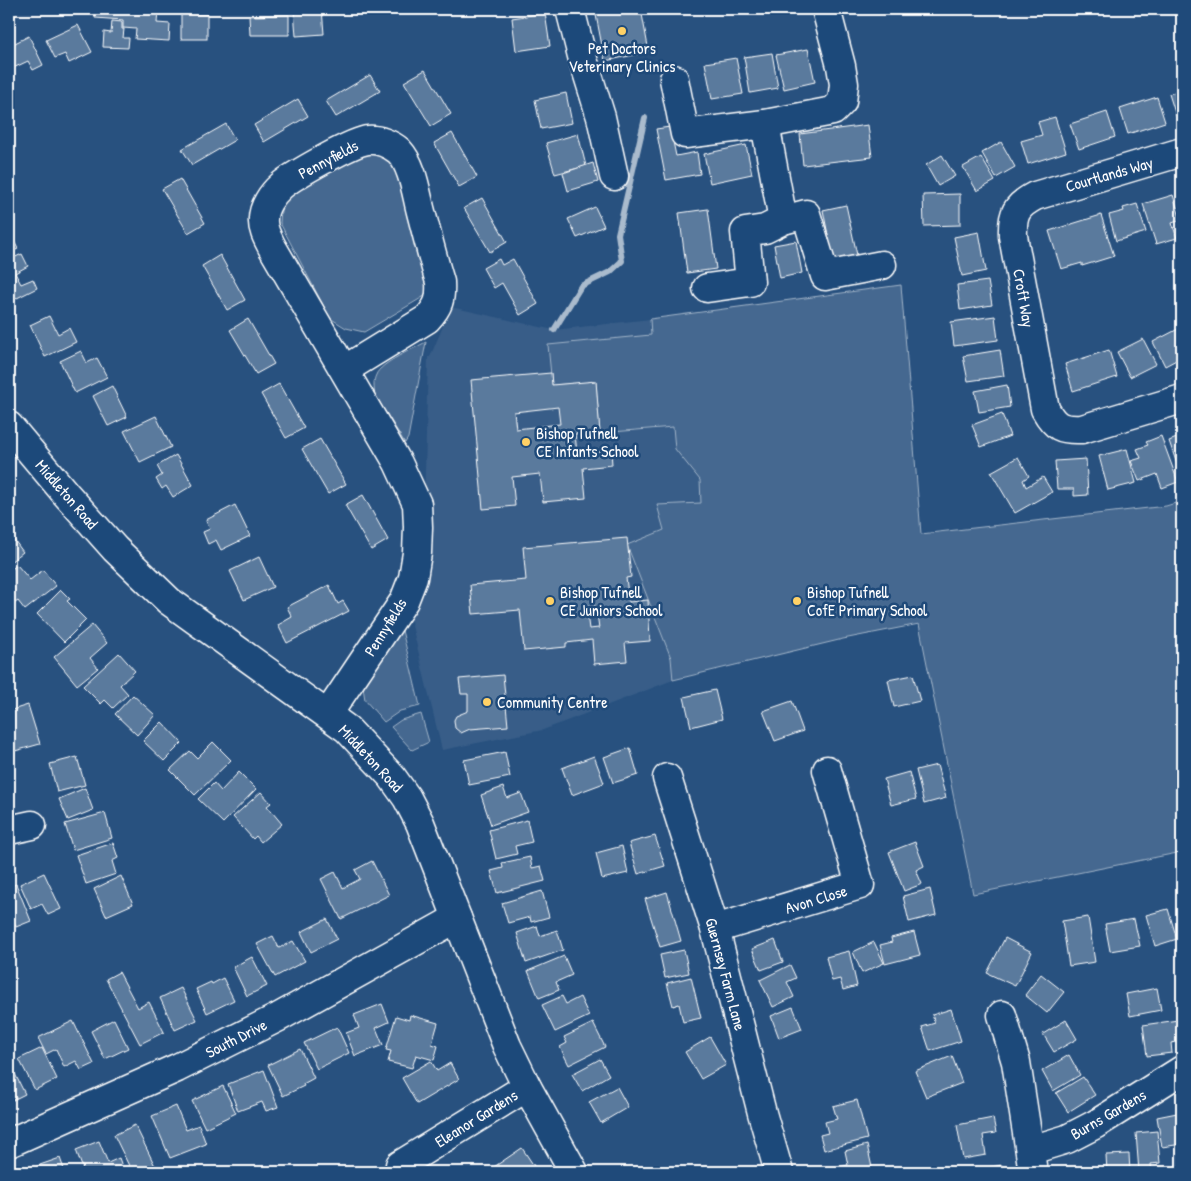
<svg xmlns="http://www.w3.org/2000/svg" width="1191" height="1181" font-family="'Patrick Hand',sans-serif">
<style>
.built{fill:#375d88}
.green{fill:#446890;stroke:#a2b4c8}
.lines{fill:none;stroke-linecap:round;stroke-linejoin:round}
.stream{stroke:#aabbcd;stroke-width:6}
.building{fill:#5a7a9d;stroke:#fff;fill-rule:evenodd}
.minor-casing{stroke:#fff;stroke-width:31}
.major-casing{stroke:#fff;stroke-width:31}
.minor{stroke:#1f4a7a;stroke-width:28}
.major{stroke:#1f4a7a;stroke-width:28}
.poi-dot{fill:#ffd166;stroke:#1f4a7a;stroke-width:2}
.labels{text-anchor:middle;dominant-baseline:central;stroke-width:5;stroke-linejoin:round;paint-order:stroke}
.poi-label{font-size:16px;fill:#fff;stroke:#1f4a7a;text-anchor:start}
.street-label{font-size:16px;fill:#fff;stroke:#1f4a7a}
</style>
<rect width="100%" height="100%" fill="#28517f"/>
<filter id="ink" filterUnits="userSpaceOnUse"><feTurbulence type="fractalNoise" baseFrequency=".02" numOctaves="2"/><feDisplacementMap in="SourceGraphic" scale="10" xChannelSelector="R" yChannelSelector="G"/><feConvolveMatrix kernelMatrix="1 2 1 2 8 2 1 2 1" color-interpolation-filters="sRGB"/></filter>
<g filter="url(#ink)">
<!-- built -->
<path class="built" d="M901,285l20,249 245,-28 16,116v230l-209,42 -54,-270 -76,15 -170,41 -130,50 -101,20 -33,-137 13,-25 6,-231h2l21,-50 103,23 96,-11z"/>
<!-- green -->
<g class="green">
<path d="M371,148l25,14 33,124 -6,11 -59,35 -18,-4 -16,-10 -50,-95 2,-25z"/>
<path d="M901,285l20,249 245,-28 16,-5v351l-209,42 -54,-270 -76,15 -170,41 -2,-22 -44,-113 37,-15 -7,-25 44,-2 -1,-23 -25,-31 -2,-22 -73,6 -4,-51 -44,3 -4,-40 103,-10 -1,-16z"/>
<path d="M426,342l-18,96 -3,5 -30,-48c-1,-7 -2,-14 1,-20 4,-12 39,-27 50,-33z"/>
<path d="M401,626l19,80 -20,5 -16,11 -19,-22 -2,-13 4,-11z"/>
<path d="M421,714l8,28 -17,8 -21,-23 10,-7z"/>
</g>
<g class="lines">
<!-- stream -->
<path class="stream" d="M554,330l27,-44 29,-14 12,-11 -4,-27 27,-116"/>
</g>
<!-- building -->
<g class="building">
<path d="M96,9h62l-1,14 13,1 -1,17 -34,-2 1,-10 -13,-1v-8l-28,-2z"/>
<path d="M322,9l2,25 -28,2 -2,-25z"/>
<path d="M601,9h40l8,43 -44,9 -10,-51z"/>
<path d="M545,13l5,33 -34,5 -4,-33z"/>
<rect x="181" y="14" width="26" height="25"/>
<path d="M289,15v20h-39l-1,-19z"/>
<path d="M112,21l10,1v7h2l-1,9h6l-1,10 -25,-1 1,-15 7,1z"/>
<path d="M78,25l14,27 -23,11 -4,-9 -10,4 -9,-18z"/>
<path d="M29,36l14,29 -10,5 -5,-9 -19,9v-24z"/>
<path d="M808,49l7,33 -31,7 -8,-34z"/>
<path d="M772,53l6,35 -28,5 -6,-36z"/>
<path d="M736,58l7,36 -31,5 -7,-36z"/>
<path d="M425,70l26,44 -20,12 -27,-44z"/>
<path d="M370,75l10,16 -44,26 -10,-16z"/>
<path d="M1182,90v28l-5,1 -8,-25z"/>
<path d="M566,93l6,30 -31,6 -6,-29z"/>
<path d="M1157,97l8,25 -37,12 -8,-25z"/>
<path d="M298,99l10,17 -44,26 -10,-17z"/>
<path d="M1107,112l8,25 -36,12 -9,-25z"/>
<path d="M1055,117l11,35 -38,12 -7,-23 21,-6 -4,-13z"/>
<path d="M226,124l9,16 -43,25 -10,-16z"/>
<path d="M868,125l4,32 -69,8 -3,-31z"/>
<path d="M670,127l6,29 21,-4 3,22 -34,6 -10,-51z"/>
<path d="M452,133l25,44 -18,10 -25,-44z"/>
<path d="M578,134l8,32 -31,8 -9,-31z"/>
<path d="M1001,142l14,25 -19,11 -14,-25z"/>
<path d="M746,145l6,29 -42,9 -6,-29z"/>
<path d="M942,155l13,21 -17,10 -12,-21z"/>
<path d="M981,157l14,24 -18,10 -14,-24z"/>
<path d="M593,163l5,19 -30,9 -5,-18z"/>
<path d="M180,179l25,44 -17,10 -26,-44z"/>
<path d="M960,194v31l-36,1 -1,-31z"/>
<path d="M1173,195l8,25 -9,3 5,15 -21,6 -13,-40z"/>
<path d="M482,198l25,44 -17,10 -26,-44z"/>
<path d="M1137,204l9,28 -30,9 -7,-26 15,-4 -1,-3z"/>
<path d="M846,205l11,50 -24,5 -10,-50z"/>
<path d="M595,207l9,19 -27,12 -9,-19z"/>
<path d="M708,209l8,60 -29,4 -8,-60z"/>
<path d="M1101,215l13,41 -32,10v-3l-21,6 -12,-38z"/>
<path d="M979,232l7,39 -24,5 -8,-39z"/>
<path d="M10,233l8,16 -9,4v-19z"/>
<path d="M796,241l6,32 -22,5 -6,-33z"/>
<path d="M22,254l6,12 -13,7 6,11 12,-5 4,9 -28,14v-42z"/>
<path d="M220,255l25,45 -18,10 -25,-44z"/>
<path d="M499,259l3,6 11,-6 25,45 -18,11 -18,-32 -8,5 -11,-20z"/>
<path d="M988,281l4,24 -32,5 -3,-25z"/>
<path d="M49,316l9,18 11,-6 7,14 -31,15 -15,-32z"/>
<path d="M995,316l3,24 -44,6 -3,-24z"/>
<path d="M248,319l26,45 -18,10 -26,-44z"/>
<path d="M1180,328l2,6v23l-17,9 -12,-24z"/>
<path d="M1143,339l13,25 -26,13 -13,-25z"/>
<path d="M1000,350l4,26 -36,5 -5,-25z"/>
<path d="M1109,350l8,27 -44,14 -8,-27z"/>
<path d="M81,351l6,12 10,-5 10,19 -32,16 -15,-32z"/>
<path d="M551,373l1,12 44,-4 4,52 -25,1 2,19 34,-3 1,15 -29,3 3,30 -43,4 -3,-28 -28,3 3,29 -32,3 -12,-129zM558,407l2,17 -44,5 -2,-17z"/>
<path d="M279,384l25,44 -18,10 -25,-44z"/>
<path d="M1007,385l3,22 -31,5 -4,-21z"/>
<path d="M112,386l15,31 -19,9 -15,-30z"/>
<path d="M1002,414l8,22 -29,11 -9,-22z"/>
<path d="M156,416l15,31 -31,15 -16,-31z"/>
<path d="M1161,436l17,46 -16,6 -5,-14 -18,7 -8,-20 10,-3 -4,-9 11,-4 -2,-3z"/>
<path d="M1182,436v30l-4,1 -9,-26z"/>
<path d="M320,439l26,45 -18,10 -26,-45z"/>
<path d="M1127,449l9,34 -28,7 -9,-34z"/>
<path d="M176,455l17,30 -20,12 -7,-11 -4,3 -6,-10 6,-4 -5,-9z"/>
<path d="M1018,457l11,19 -6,4 3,7 17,-10 9,15 -37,21 -24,-41z"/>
<path d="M1086,459l2,36 -14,1v-7h-17l-2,-28z"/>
<path d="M363,495l25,45 -17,10 -26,-45z"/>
<path d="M235,505l15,31 -29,14 -5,-10 -8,4 -5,-12 7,-3 -4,-9z"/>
<path d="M9,533l14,19 -14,11z"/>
<path d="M627,538l4,39 -5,1 3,24 19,-2 2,41 -25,2 2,18 -33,3 -2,-24 -26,3v4l-42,4 -4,-41 -47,4 -3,-29 56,-5 -3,-33zM596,606l3,22 -10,1 -3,-22z"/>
<path d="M259,557l14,30 -29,13 -14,-29z"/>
<path d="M17,565l13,15 13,-10 13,16 -31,24 -7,-9 -6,4 -3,-4v-30z"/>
<path d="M329,585l9,19 5,-3 6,10 -62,32 -9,-18 14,-8 -5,-10z"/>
<path d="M61,590l9,9 -3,2 19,19 -22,22 -27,-28z"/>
<path d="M92,625l15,18 -17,15 8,10 -21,17 -23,-28z"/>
<path d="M119,653l16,18 -15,14 8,9 -15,14 -8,-8 -4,4 -18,-18z"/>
<path d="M503,675l5,51 -38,3 -9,4 -6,-5 -1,-8 2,-4 12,-5v-17h-7l-2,-15z"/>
<path d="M913,675l7,26 -26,6 -6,-27z"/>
<path d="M715,690l7,29 -31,8 -7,-30z"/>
<path d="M133,695l22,20 -18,20 -22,-21z"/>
<path d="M792,701l11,30 -28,10 -12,-30z"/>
<path d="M28,705l12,39 -25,7 -6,-21v-19z"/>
<path d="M162,722l20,21 -18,18 -21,-20z"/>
<path d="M213,742l18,18 -36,35 -25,-25 20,-19 7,7z"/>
<path d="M630,748l8,27 -25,8 -9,-26z"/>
<path d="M505,752l5,25 -41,8 -5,-25z"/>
<path d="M594,756l10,27 -32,12 -10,-27z"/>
<path d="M77,757l8,28 -28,7 -7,-28z"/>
<path d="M937,765l9,33 -22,6 -8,-34z"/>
<path d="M239,772l17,17 -33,34 -25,-24 16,-16 7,8z"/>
<path d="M909,772l7,27 -25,6 -7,-26z"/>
<path d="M503,787l4,11 14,-5 7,19 -37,13 -10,-30z"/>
<path d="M85,788l8,22 -25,10 -9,-21z"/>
<path d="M261,792l10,11 -4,3 15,18 -21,18 -5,-6 -3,3 -20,-22z"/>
<path d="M105,813l7,25 -39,12 -8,-26z"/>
<path d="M527,820l5,22 -17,4 2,8 -21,5 -7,-29z"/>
<path d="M655,836l10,30 -27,8 -9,-31z"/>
<path d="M915,842l9,24 -8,4 6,14 -18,7 -15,-39z"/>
<path d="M113,843l5,15 -6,3 4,13 -30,10 -10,-29z"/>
<path d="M622,846l6,27 -26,6 -6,-26z"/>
<path d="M530,857l2,11 9,-2 4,15 -48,12 -6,-22 12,-3 -1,-5z"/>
<path d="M372,861l17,34 -48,24 -20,-40 14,-7 8,16 17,-9 -5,-9z"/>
<path d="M44,873l17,36 -13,6 -6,-11 -11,5 -11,-25z"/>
<path d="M121,876l12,28 -27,12 -12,-27z"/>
<path d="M16,884l15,37 -15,6 -4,-10 -3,1v-31z"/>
<path d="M930,889l6,26 -27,7 -6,-26z"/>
<path d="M542,891l7,26 -18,5 -1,-5 -22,6 -6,-20z"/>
<path d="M667,892l14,49 -21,6 -15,-48z"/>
<path d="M1168,909l9,30 -22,7 -9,-31z"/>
<path d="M1088,917l7,45 -26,4 -7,-45z"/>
<path d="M327,919l10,20 -26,13 -10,-20z"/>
<path d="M1134,919l6,27 -30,5 -5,-27z"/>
<path d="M537,926l3,10 17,-6 6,20 -37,13 -9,-30z"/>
<path d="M914,932l6,23 -35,9 -5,-19 12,-3 -1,-4z"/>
<path d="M273,936l6,12 14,-7 12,20 -30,16 -18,-33z"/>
<path d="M1005,938l27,14 -17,34 -28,-13z"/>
<path d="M775,940l8,22 -22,8 -9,-21z"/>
<path d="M874,942l10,21 -22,10 -9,-21z"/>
<path d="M684,950l5,23 -24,5 -5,-23z"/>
<path d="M849,951l8,35 -14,4 -3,-11 -8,2 -6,-24z"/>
<path d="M564,956l8,19 -16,7 3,8 -20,8 -11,-27z"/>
<path d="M252,957l15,29 -20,10 -14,-29z"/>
<path d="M790,965l6,13 -9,4 7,15 -21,10 -13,-27z"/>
<path d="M119,972l19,36 11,-6 15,30 -24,12 -34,-65z"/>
<path d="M1041,974l23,18 -17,21 -22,-18z"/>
<path d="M691,977l10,41 -18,4 -4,-18 -6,2 -6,-23z"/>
<path d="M223,978l11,22 -27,13 -11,-24 15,-7 1,2z"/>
<path d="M181,988l16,32 -22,10 -15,-32z"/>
<path d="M1157,988l4,22 -31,6 -4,-22z"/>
<path d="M562,996l4,8 14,-7 9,19 -34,16 -13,-27z"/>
<path d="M382,1004l7,18 -13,6 7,17 -28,11 -9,-23 13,-5 -5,-13z"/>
<path d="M793,1007l9,22 -23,9 -8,-22z"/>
<path d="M951,1009l10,32 -31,10 -8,-24 13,-4 -3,-8z"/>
<path d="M410,1015l28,8 -6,21 6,2 -4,14 -18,-5 -4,13 -24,-6 3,-11 -5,-1 10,-34 13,4z"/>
<path d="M114,1019l14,29 -23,11 -14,-28z"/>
<path d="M1066,1020l11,19 -23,13 -11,-18z"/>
<path d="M1178,1020l3,21 -10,2 1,10 -25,3 -4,-31z"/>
<path d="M73,1021l21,43 -13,6 -5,-9 -12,6 -8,-18 -10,5 -8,-16z"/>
<path d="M593,1023l12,24 -36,18 -9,-18 7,-4 -3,-6z"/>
<path d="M337,1027l12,26 -32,16 -13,-26z"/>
<path d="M710,1037l16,28 -25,14 -16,-27z"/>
<path d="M42,1048l15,31 -22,11 -16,-31z"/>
<path d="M300,1049l14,29 -11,6 1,2 -21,10 -15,-31z"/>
<path d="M1069,1055l11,20 -27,16 -11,-20z"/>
<path d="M952,1056l10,27 -36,14 -11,-26z"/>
<path d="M600,1059l9,16 -27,16 -10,-17z"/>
<path d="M431,1061l6,10 13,-8 9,16 -42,25 -15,-26z"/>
<path d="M10,1064l15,30 -14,7 -2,-6z"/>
<path d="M264,1070l14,37 -12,4 -4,-9 -24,9 -10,-27z"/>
<path d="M1083,1077l12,18 -27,17 -12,-19z"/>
<path d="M223,1086l13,27 -31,15 -13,-27z"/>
<path d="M617,1087l11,20 -27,16 -12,-21z"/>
<path d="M857,1100l10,39 -43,11 -4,-15 8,-2 -3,-11 12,-3 -4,-13z"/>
<path d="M176,1106l10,24 13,-5 7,19 -36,14 -18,-42z"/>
<path d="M1182,1112v32l-20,3 -5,-30z"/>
<path d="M993,1118l3,15 -13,2 3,20 -23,4 -6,-34z"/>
<path d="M135,1125l22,45 -5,2h-20l-18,-37z"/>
<path d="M1157,1131l3,32 -9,1 1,8h-13l-3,-39z"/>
<path d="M99,1141l9,22 11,-5 5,14h-40l-8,-22z"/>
<path d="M867,1145l6,27h-37l-1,-4 13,-3 -3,-14z"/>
<path d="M522,1148l16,24h-41l-3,-5z"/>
<path d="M1129,1154l1,18h-23l-1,-17z"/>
<path d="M60,1158l5,14h-26l-2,-6z"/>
<path d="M1002,1165l1,7h-33v-1z"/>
</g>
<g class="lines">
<defs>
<g id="minor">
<path d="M570,9l12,47 19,61 13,59"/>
<path d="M674,79l11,55 80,-10 68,-13 9,-9 2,-18 -3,-18 -15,-57"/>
<path d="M765,124l18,96"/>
<path d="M1182,152l-147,44c-19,10 -23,18 -22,40l32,173c10,18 16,21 37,20l100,-30"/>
<path d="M707,288l43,-6 -5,-50 20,-3 18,-9 23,-6 19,62 57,-11"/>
<path d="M328,714l76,-113 9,-23 4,-25 1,-26 -1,-23 -19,-41 -126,-216c-4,-8 -10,-18 -9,-28 0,-12 9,-25 18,-33 11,-10 73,-45 87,-46 10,-1 23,4 31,11 14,15 17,42 22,61 6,23 12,47 19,70 1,17 -1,24 -13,37l-83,51"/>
<path d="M667,778l48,151 47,184 17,59"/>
<path d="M9,830l23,-5"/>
<path d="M715,929l145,-44 -33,-115"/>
<path d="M1002,1015l14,47 17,110"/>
<path d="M9,1143l168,-75 102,-51 178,-99"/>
<path d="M1031,1150l36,-11 29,-15 86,-54"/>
<path d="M400,1165l127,-78"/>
</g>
<path id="major" d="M9,426l57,68 49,55 54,52 178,128 45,48 15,21 13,25 87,223 20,41 47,85"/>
</defs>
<!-- minor casing -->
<use href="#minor" class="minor-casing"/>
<!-- major casing -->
<use href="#major" class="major-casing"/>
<!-- minor -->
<use href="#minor" class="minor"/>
<!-- major -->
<use href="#major" class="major"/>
</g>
</g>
<!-- markers -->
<g class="poi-dot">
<circle cx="622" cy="31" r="5"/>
<circle cx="526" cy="442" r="5"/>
<circle cx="550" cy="601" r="5"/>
<circle cx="797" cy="601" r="5"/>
<circle cx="487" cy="702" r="5"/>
</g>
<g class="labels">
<!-- poi labels -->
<g class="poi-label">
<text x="622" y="48" text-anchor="middle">Pet Doctors<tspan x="622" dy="18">Veterinary Clinics</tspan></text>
<text x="536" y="433">Bishop Tufnell<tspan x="536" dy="18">CE Infants School</tspan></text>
<text x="560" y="592">Bishop Tufnell<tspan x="560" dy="18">CE Juniors School</tspan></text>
<text x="807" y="592">Bishop Tufnell<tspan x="807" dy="18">CofE Primary School</tspan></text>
<text x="497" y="702">Community Centre</text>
</g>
<!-- street labels -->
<g class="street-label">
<text transform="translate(328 159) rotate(-28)">Pennyfields</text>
<text transform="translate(1109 174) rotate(-16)">Courtlands Way</text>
<text transform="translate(1024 298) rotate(80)">Croft Way</text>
<text transform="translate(67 494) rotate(49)">Middleton Road</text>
<text transform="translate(385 627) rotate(-58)">Pennyfields</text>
<text transform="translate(371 758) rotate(47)">Middleton Road</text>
<text transform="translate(816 899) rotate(-17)">Avon Close</text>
<text transform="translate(726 974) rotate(75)">Guernsey Farm Lane</text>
<text transform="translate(236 1038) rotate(-27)">South Drive</text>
<text transform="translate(1108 1114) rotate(-30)">Burns Gardens</text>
<text transform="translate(476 1118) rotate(-32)">Eleanor Gardens</text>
</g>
</g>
<!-- margin -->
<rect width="1191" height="1181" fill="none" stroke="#1f4a7a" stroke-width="30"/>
<rect x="15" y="15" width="1161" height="1151" fill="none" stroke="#fff" stroke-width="2" filter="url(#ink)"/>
</svg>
